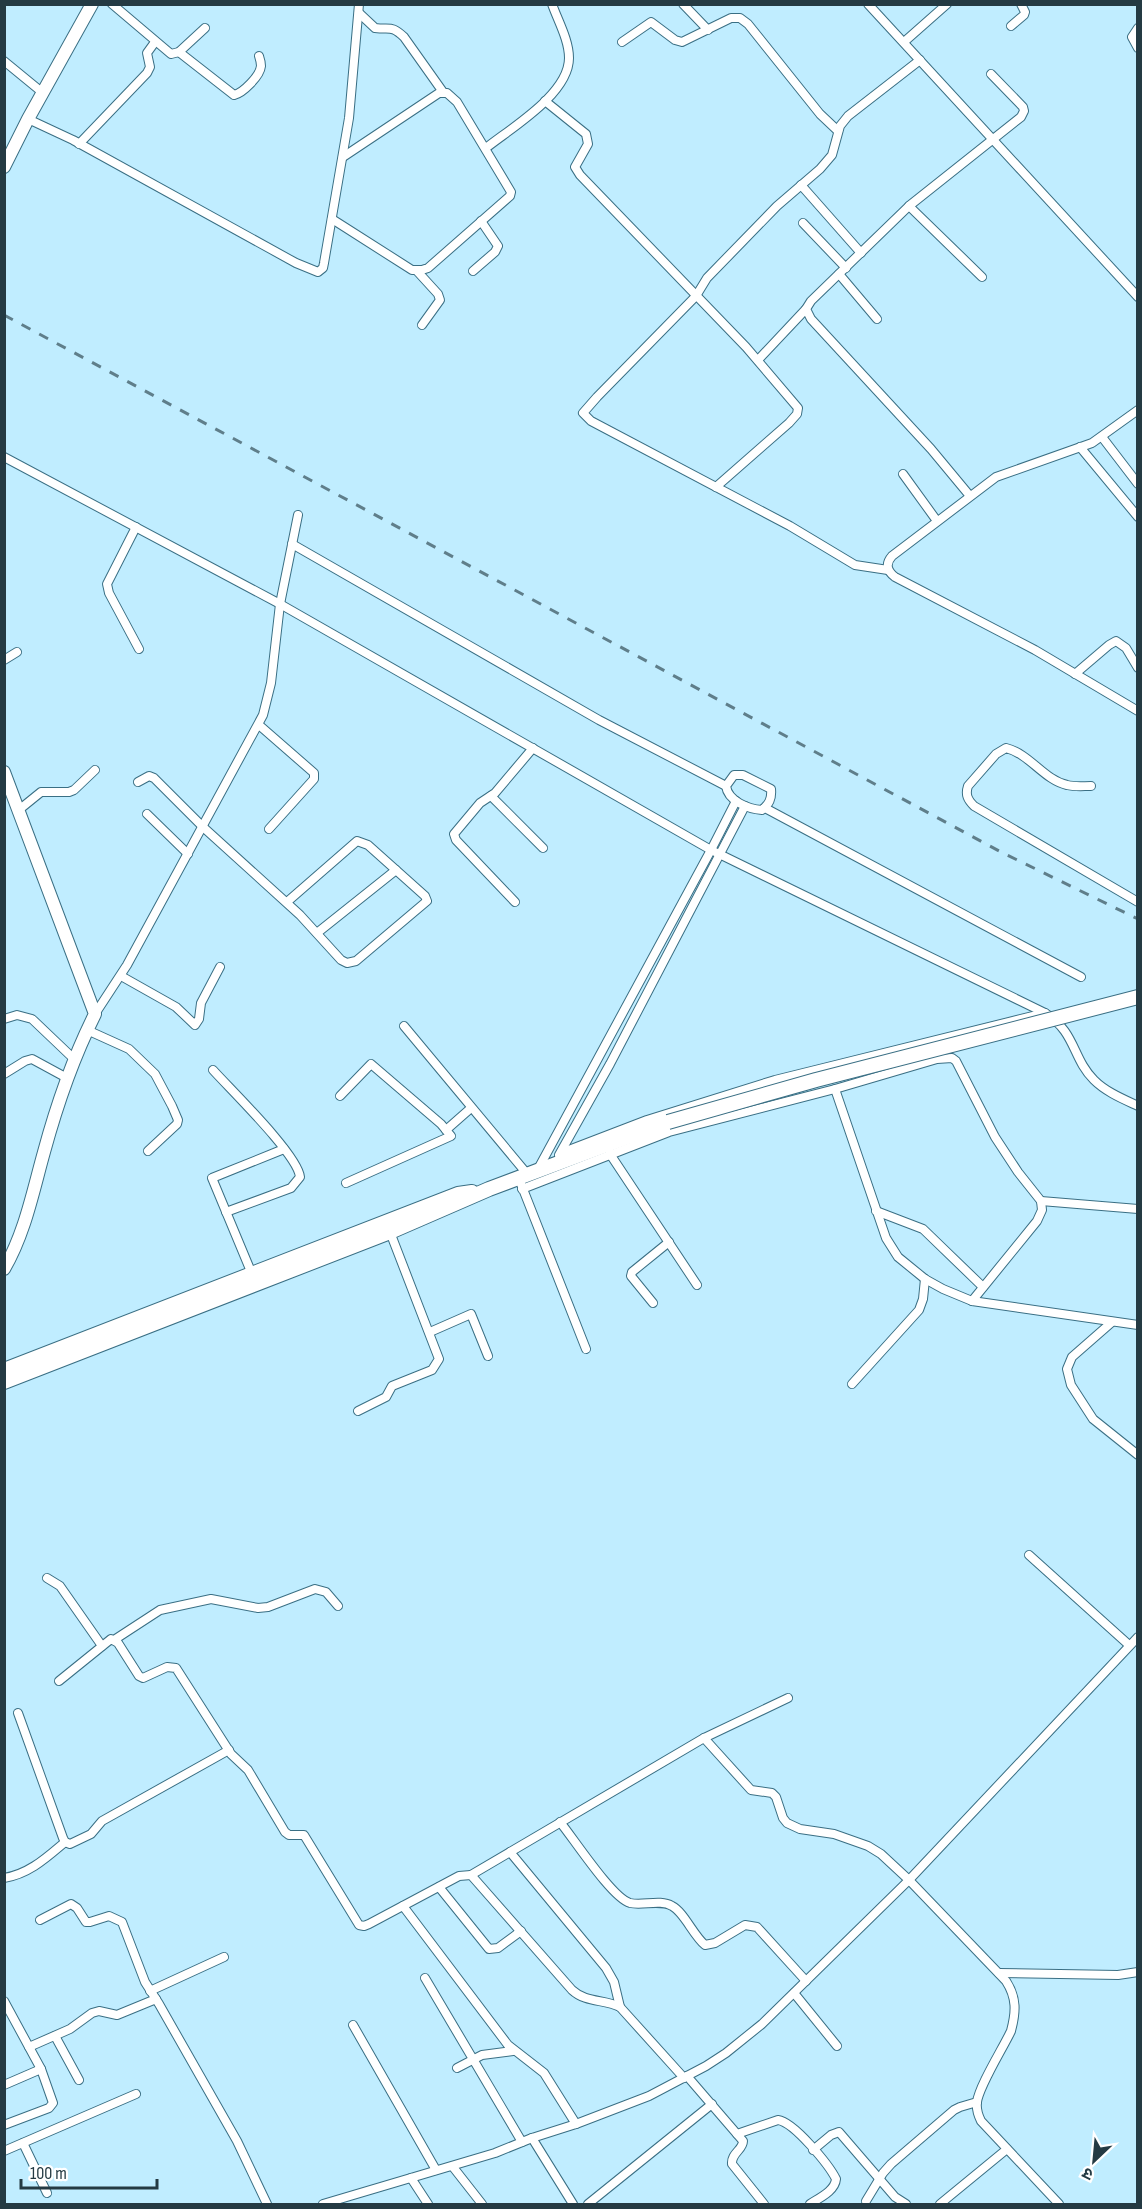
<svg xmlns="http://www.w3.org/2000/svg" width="1142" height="2209" font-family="'Sofia Sans Condensed','Noto Sans Devanagari',sans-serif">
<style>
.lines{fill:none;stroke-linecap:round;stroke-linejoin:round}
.minor-casing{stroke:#3a6f84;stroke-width:10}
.secondary-casing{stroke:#3a6f84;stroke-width:14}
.primary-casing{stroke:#3a6f84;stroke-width:16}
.minor{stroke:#fff;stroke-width:8}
.secondary{stroke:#fff;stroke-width:12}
.primary{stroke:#fff;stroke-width:14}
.rail{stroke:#5f7e8a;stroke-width:3;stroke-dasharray:10 10;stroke-linecap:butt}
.primary-bridge-casing{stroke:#3a6f84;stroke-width:16;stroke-linecap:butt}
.primary-bridge{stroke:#fff;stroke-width:14}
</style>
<rect width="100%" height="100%" fill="#c0edff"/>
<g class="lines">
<defs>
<g id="minor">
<path d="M112,4l59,50 8,-2 26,-24"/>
<path d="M683,4l25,26"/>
<path d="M868,4l270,293"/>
<path d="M359,13l16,15c16,2 16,-3 29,9l39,55"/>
<path d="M1011,26l13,-11 1,-3 -4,-8"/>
<path d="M1138,28l-6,9 6,11"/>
<path d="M622,42l29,-20 24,18 7,2 49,-24h9l8,6 72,90 18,17"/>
<path d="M904,42l43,-38"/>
<path d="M179,52l55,43c9,-2 26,-19 27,-29 0,-3 -1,-7 -2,-10"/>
<path d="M4,61l39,32"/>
<path d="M545,101l41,33 2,10 -13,23 5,8 166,172 52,61 -1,6 -8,9 -73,64"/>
<path d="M28,119l45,21 223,123 22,9 5,-4 1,-5 25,-145 10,-114"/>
<path d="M79,144l68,-71 3,-6 -3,-14 8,-11"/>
<path d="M486,148c25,-20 83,-54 83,-90 0,-18 -11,-37 -17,-54"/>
<path d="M801,185l60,68"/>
<path d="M909,206l73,71"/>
<path d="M332,219l80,51h10l6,-2 82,-72 1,-4 -54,-90 -10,-9h-8l-96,64"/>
<path d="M803,223l43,45"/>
<path d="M417,271l21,23 2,6 -18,25"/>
<path d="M473,271l22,-19 3,-6 -17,-25"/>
<path d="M839,274l38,45"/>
<path d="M758,360l48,-51"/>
<path d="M1138,410l-46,33 -96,34 -104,79c-7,8 -5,15 3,21l140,73 103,61"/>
<path d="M1102,437l36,47"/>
<path d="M1080,447l58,70"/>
<path d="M4,457l276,147 431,246 334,163c31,19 27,45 49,67 12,12 29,19 44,26"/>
<path d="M903,474l34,47"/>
<path d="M970,496l-39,-47 -120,-130 -5,-10 5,-8 98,-95 112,-89 3,-6 -1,-4 -32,-33"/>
<path d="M136,527l-29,57 2,9 30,56"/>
<path d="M292,544l307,176 127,66"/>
<path d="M888,570l-33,-5 -65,-39 -199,-105 -8,-8 14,-16 99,-101 11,-18 70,-72 43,-37 12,-14 8,-29 8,-10 72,-56"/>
<path d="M4,660l13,-8"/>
<path d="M1075,674l34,-29 7,-4 10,7 12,20"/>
<path d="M259,725l55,48v6l-45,50"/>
<path d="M734,775h9l28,14c1,10 -2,15 -9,21 -14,-1 -34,-9 -36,-24z"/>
<path d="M138,782l11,-6 5,2 49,49 97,88 41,45 6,3 9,-2 71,-60 -2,-5 -57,-51 -11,-4 -70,61"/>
<path d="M1091,786c-8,0 -16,1 -24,-1 -23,-5 -37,-31 -61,-37l-10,6 -28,32c-3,9 0,14 6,20l164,96"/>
<path d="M491,796l52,52"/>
<path d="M765,808l316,169"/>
<path d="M20,809l21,-17h28l5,-2 21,-20"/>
<path d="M147,814l41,40"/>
<path d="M515,902l-59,-62 -2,-6 26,-31 15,-10 38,-45"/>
<path d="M317,933l79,-63"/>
<path d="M121,976l55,31 19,18 4,-6 2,-16 19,-36"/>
<path d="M95,1014l32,-49 136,-250 8,-32 9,-79 18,-89"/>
<path d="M4,1019l13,-4 15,4 42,40"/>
<path d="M404,1026l124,149"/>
<path d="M87,1030l42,19 26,25 17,32 6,14 -1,4 -29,27"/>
<path d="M213,1070c18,20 85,85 87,107l-9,11 -65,24"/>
<path d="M4,1074l21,-13 7,-2 35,19"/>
<path d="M835,1089l51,149 12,19 27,22 18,10 29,12 166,24"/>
<path d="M340,1096l31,-32 70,60 10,12 -105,47"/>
<path d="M446,1130l25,-22"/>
<path d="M561,1153l86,-33 128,-40 270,-67"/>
<path d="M610,1154l87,131"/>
<path d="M559,1155l51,-91 135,-258"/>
<path d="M537,1171l174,-321 25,-49"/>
<path d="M521,1184l65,165"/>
<path d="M522,1189l147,-57 166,-43 102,-30 15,-1 4,3 39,76 23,35 23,29 1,9 -5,11 -65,80"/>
<path d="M1041,1201l97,8"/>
<path d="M876,1211l47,18 60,58"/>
<path d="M252,1274l-40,-96 72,-29"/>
<path d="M653,1303l-22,-27 1,-4 37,-30"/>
<path d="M1112,1322l-40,35 -5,12 4,16 22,34 45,36"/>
<path d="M430,1332l41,-18 17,42"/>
<path d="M852,1384l67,-74 4,-11 2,-20"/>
<path d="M358,1411l28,-14 6,-11 40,-16 7,-11 -49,-127"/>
<path d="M1029,1555l100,90"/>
<path d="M47,1578l13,8 42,60"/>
<path d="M114,1640l46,-30 51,-11 47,9 10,-1 47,-18 11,3 12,14"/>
<path d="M59,1681l52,-42 7,4 21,33 4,2 24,-11 9,1 55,86 17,16 37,62 4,3h15l55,90 5,1 5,-2 90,-48 12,-1 101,115c14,13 32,9 48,17l64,71"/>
<path d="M18,1713l45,125 2,4 5,2 21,-10 11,-13 127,-71"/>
<path d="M704,1738l47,52 21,3 4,4 7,21 4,5 13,6 34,5 34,12 13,8 28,26 97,101c11,17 10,31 5,50 -8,17 -32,55 -34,71 -1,7 1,13 4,19l78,83"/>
<path d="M560,1822c14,17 52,76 70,81 13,3 30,-4 42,3 12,6 21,29 33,39l10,-2 30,-18 12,2 49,54"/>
<path d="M510,1852l96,116 8,14 6,25"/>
<path d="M471,1875l233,-137 84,-40"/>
<path d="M4,1878c25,-4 42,-20 61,-36"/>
<path d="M439,1887l50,62 9,-1 23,-17"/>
<path d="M403,1906l105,139 36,28 32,51"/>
<path d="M40,1920l31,-16 6,4 9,14h4l19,-6 13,6 23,60 14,22 78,137 30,63"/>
<path d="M999,1973l119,2 20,-3"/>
<path d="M425,1978l97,164"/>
<path d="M150,1991l74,-34"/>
<path d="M794,1993l43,53"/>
<path d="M4,2001l37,68 12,34 -4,5 -45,17"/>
<path d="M353,2025l83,145"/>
<path d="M55,2036l24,44"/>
<path d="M29,2047l41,-18 22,-16 7,-2 18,4 39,-16"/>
<path d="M457,2068l25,-13 31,-4"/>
<path d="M687,2076l56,65c0,9 -12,12 -11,23l32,40"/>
<path d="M4,2085l37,-16"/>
<path d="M737,2134l41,-14c16,2 51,45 58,59 -1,12 -17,19 -26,25"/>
<path d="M532,2138l41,66"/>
<path d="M23,2143l24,50"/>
<path d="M813,2150l18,-15 8,-3 56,65 11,7"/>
<path d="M4,2151l132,-57"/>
<path d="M453,2167l29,37"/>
<path d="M411,2178l17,26"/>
<path d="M866,2201l17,-28 8,-9 63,-54 6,-3 17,-5"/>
<path d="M323,2204l172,-51 37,-15 44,-14 73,-28 57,-30 20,-13 36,-29 147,-144 229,-243"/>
<path d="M588,2204l124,-100"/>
<path d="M940,2204l67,-55"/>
</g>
<g id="secondary">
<path d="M4,167l24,-48 64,-115"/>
<path d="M4,772l91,242c-22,44 -38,90 -51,138 -11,39 -19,81 -40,117"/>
</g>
<g id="primary">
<path d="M4,1370l454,-176 14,-2"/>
<path d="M4,1382l386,-150 99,-43 179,-67"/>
</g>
</defs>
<!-- minor casing -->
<use href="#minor" class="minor-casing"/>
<!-- secondary casing -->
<use href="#secondary" class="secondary-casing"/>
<!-- primary casing -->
<use href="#primary" class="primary-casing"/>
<!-- minor -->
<use href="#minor" class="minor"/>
<!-- secondary -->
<use href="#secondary" class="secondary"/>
<!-- primary -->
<use href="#primary" class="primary"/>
<!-- rail -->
<path class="rail" d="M4,315l997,537 137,67"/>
<defs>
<path id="primary-bridge" d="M668,1122l148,-42 322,-83"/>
</defs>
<!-- primary-bridge casing -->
<use href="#primary-bridge" class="primary-bridge-casing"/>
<!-- primary-bridge -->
<use href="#primary-bridge" class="primary-bridge"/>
</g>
<!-- border -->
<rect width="1142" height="2209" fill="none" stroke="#243a43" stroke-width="12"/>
<!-- north arrow -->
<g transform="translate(1094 2161) rotate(206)" stroke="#ffffff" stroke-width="4.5" paint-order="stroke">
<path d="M0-4.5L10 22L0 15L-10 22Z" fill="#243a43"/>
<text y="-9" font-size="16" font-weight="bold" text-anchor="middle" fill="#243a43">उ</text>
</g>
<!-- scale -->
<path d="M21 2179v9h136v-9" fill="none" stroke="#243a43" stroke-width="3"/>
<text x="30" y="2179" font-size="18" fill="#243a43" stroke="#ffffff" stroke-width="4.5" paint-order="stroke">100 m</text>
</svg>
